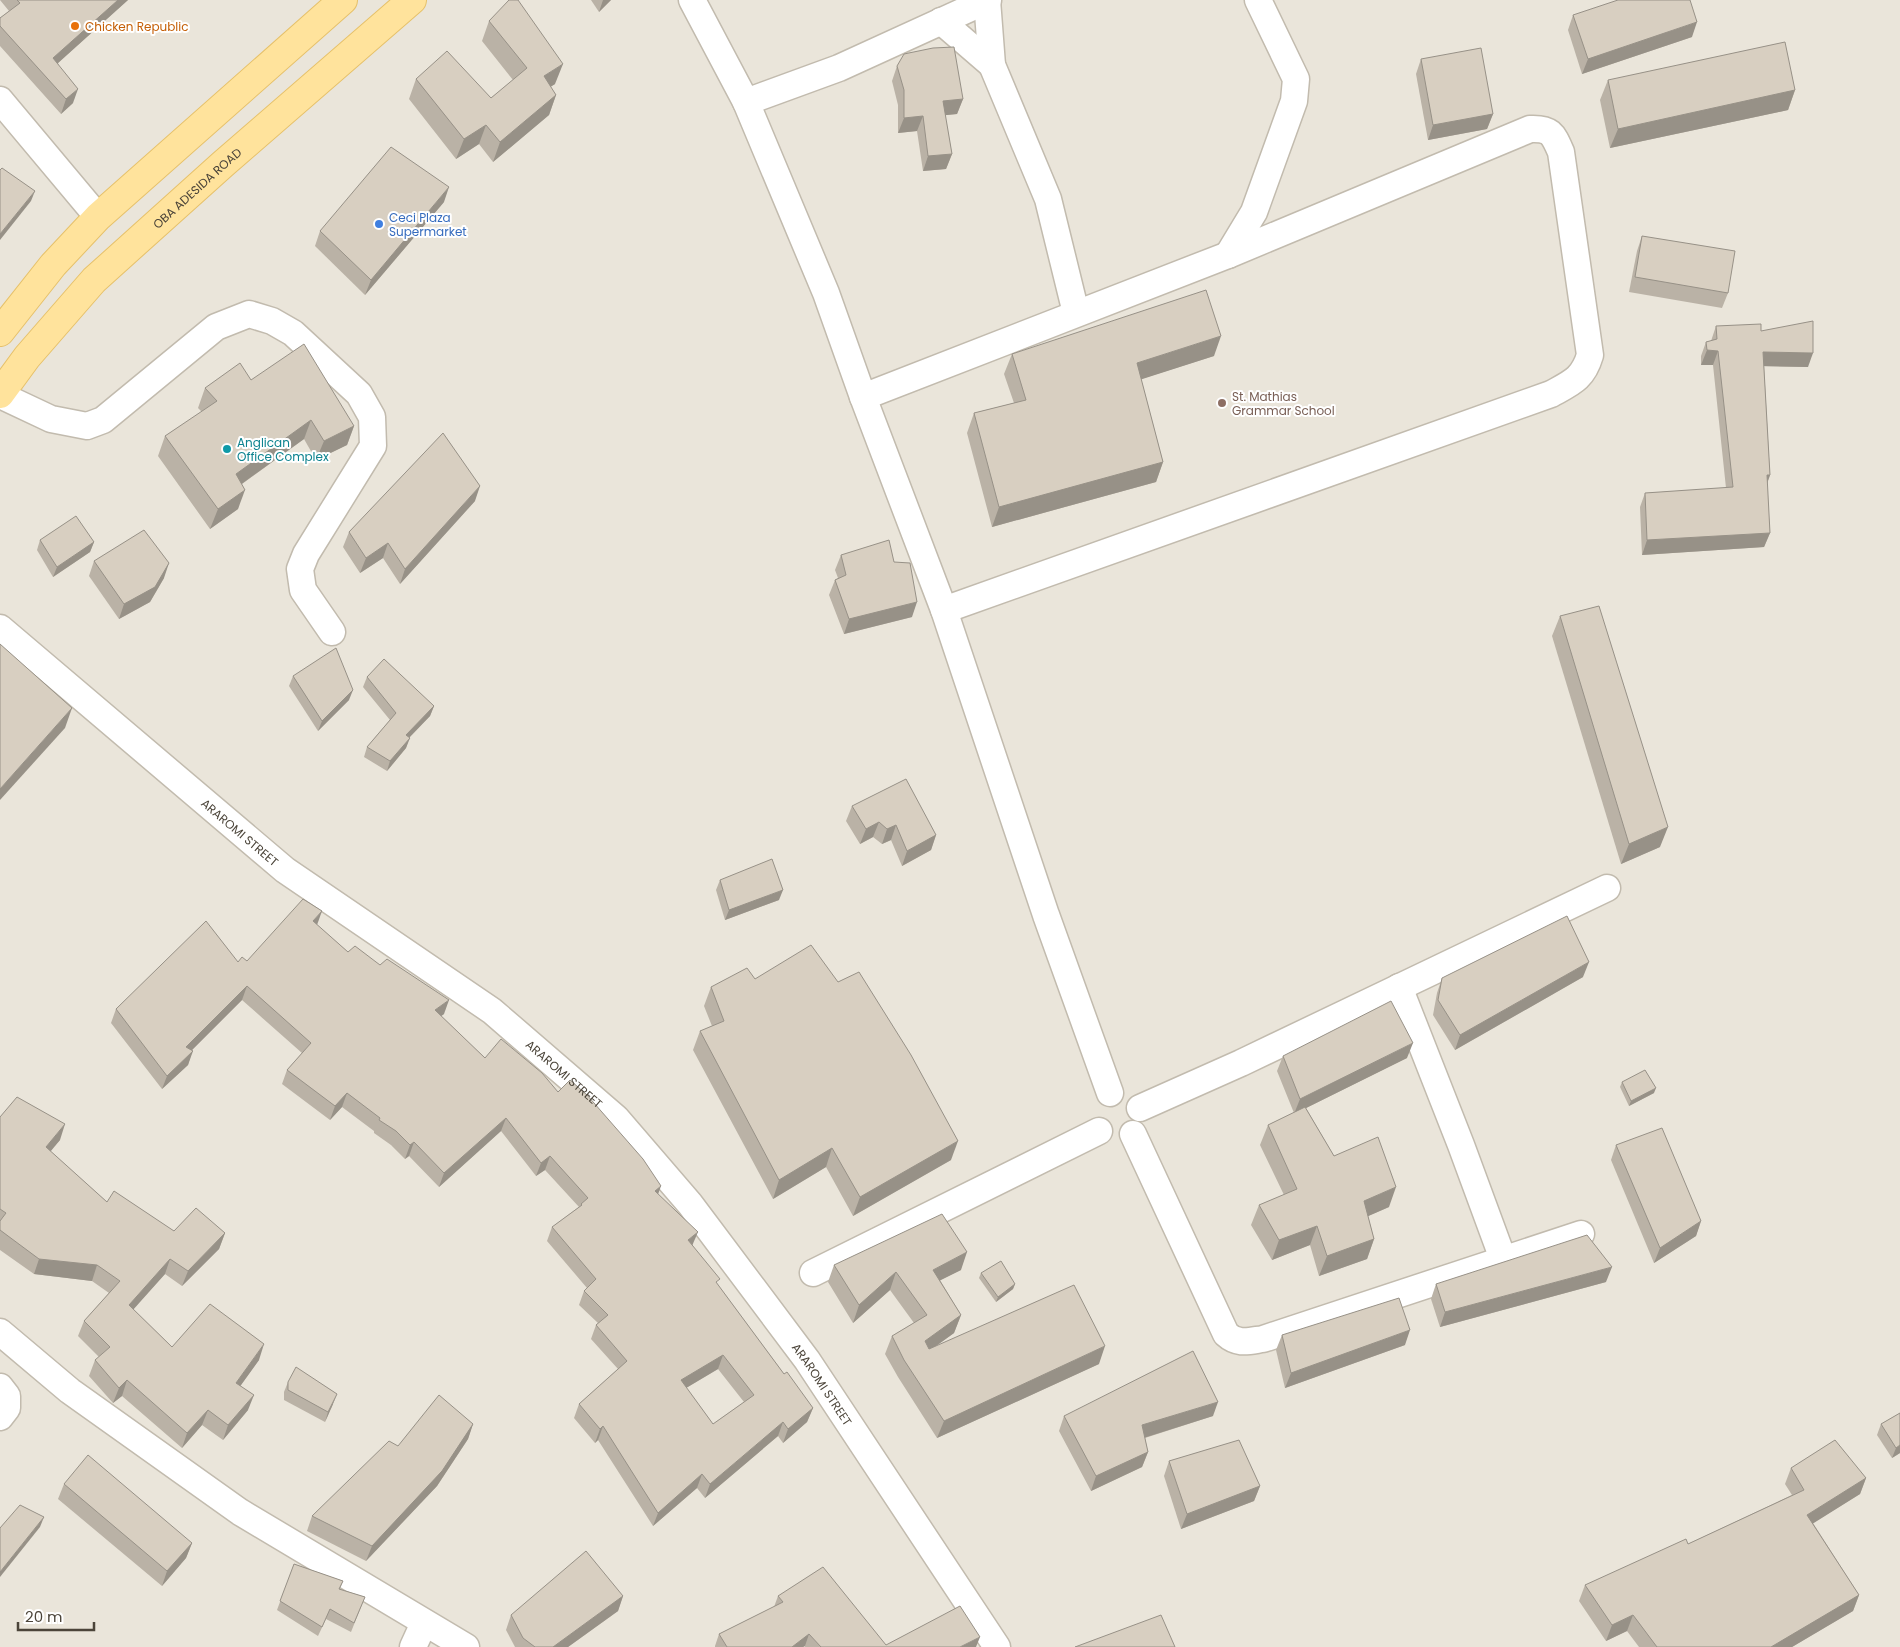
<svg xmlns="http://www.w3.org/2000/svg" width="1900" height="1647" font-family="Poppins,sans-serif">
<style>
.residential{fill:#eae5da}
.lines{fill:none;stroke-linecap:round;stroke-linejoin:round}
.minor-casing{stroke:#c2bbae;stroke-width:29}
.major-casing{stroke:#e6c16a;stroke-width:30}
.minor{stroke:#fff;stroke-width:26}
.major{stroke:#ffe39c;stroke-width:28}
.wall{fill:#bab2a6;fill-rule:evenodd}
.shaded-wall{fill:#979187}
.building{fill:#d8cfc1;stroke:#979187;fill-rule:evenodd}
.food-dot{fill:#e8710a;stroke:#fff;stroke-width:2}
.shop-dot{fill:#3f7fe0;stroke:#fff;stroke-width:2}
.education-dot{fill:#8d6e63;stroke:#fff;stroke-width:2}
.culture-dot{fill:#0f9aa8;stroke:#fff;stroke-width:2}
.labels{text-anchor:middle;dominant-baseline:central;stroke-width:4;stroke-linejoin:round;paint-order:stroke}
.food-label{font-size:12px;fill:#c56008;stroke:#fff;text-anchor:start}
.street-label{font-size:12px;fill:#4b4439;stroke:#fff}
.shop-label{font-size:12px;fill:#366cbe;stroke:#fff;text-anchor:start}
.education-label{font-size:12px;fill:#785e54;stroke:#fff;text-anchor:start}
.culture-label{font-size:12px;fill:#0d838f;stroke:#fff;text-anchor:start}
</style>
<rect width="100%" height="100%" fill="#f6f3ec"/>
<!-- residential -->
<rect class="residential" x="0" y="0" width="1900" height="1647"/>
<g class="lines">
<defs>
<g id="minor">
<path d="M692,0l54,102 80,191 37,104 81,213 102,305 64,178"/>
<path d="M987,0l5,65 56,134 28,114"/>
<path d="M941,21l51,44"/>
<path d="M0,100l98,117"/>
<path d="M746,102l93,-34 149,-68"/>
<path d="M1228,255l26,-43 40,-111 2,-22 -38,-79"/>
<path d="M0,395l51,24 36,7 16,-6 113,-93 33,-13 23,7 21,12 66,61 13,23 1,29 -67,108 -6,15 3,21 29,42"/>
<path d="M863,397l365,-142 302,-126c21,-1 23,5 31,23l29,203c-7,24 -19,28 -39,39l-607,216"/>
<path id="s1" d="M0,628l285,242 207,141 124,107 74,86 117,156 190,287"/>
<path d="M1399,987l62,158 42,114"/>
<path d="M1140,1108l101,-45 366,-175"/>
<path d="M1133,1134l93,200c12,11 23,7 37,5l318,-105"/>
<path d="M813,1273l286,-142"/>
<path d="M0,1332l70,59 170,121 226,135"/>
<path d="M0,1387l7,9v12l-7,9"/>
<path d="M413,1647l11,-24"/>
</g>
<g id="major">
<path d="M0,332l53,-67 45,-48 245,-217"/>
<path id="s2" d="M0,394l27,-37 67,-77 129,-116 189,-164"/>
</g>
</defs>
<!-- minor casing -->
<use href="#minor" class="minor-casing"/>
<!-- major casing -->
<use href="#major" class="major-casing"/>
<!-- minor -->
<use href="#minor" class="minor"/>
<!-- major -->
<use href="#major" class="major"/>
</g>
<!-- wall -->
<g class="wall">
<path d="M0,0h128l-70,63 15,40 -12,11 -61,-68v-28l9,-7z"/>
<path d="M591,0h20l-12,12z"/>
<path d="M1573,15l119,22 -110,37 -14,-44z"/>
<path d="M489,21l66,63 -5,3 6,8 -7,20 -56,47 -14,-18 -23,15 -47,-60 7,-20 75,19 22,-18 -31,-39z"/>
<path d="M1421,59l72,55 -6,15 -59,11 -12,-66z"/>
<path d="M897,66l66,33 -6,15 -12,1 7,39 -6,15 -23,2 -6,-40 -19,2v-28l-6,-24z"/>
<path d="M1608,80l187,10 -7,20 -178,38 -10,-48z"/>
<path d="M444,202l-79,93 -50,-49 5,-15z"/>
<path d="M1642,236l86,57 -6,15 -93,-16 8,-41z"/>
<path d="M1716,326l45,5 47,36 -44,-1 6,109 -3,9 3,49 -6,14 -122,8 -2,-48 5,-14 81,-5 -13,-123h-12v-9l5,-14 5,-1z"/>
<path d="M1012,354l202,2 -73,23 22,83 -7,20 -164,45 -25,-94 7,-20 40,-10 -10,-29z"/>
<path d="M251,380l103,46 -7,19 -31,15 -12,-21 -62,45 -4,25 -28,20 -52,-73 7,-20 37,-24 -4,-4 7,-20z"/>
<path d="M475,501l-75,83 -17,-26 -23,15 -17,-26 6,-15z"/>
<path d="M40,540l54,2 -4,10 -37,25 -16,-27z"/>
<path d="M841,555l53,7 18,55 -68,17 -15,-39 6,-15 3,-2 -3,-8z"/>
<path d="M94,561l70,17 -14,24 -31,17 -30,-43z"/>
<path d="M1560,616l100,231 -39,17 -69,-228z"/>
<path d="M293,676l56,24 -31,31 -29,-45z"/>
<path d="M367,677l67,29 -4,10 -21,22 -3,10 -19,23 -23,-14 3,-10 23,-27 -27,-33z"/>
<path d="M852,806l84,29 -5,15 -29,16 -11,-26 -9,4 -9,-7 -13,7 -14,-23z"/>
<path d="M720,880l59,20 -54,20 -9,-30z"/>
<path d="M317,925l31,27 96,62 -3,2 44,42 73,34 100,102 60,91 66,89 29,34 -6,14 -24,21 -5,-7 -73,62 -8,-10 -44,38 -55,-86 -3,3 -21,-25 5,-14 39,-35 -27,-30 5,-14 2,-2 -19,-18 5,-14 3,-3 -40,-47 5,-14 27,-20 -34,-37 -9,6 -35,-45 -62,56 -30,-31 -4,3 -14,-14 -17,-12v-2l-32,-24 -12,13 -48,-36 5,-14 15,-17 -60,-53 -50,50 -4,15 -26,24 -51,-66 5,-14 122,-47 9,-1zM718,1369l26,33 -31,22 -27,-36z"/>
<path d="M1583,977l-128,73 -22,-35 4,-22 5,-15z"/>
<path d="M755,979l196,181 -98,56 -27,-49 -53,32 -80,-149 7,-19 12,-5 -8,-20 7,-19z"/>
<path d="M1283,1056l124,2 -101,50 28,48 55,51 -21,9 6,23 -7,20 -48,17 -9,-31 -38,15 -21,-35 8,-20 25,-10 -24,-50 8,-20 26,-12 -17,-42z"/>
<path d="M1622,1082l32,11 -25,13 -9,-19z"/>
<path d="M0,1117l60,23 -10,11 57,51 67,29 51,2 -6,16 -37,37 -17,-12 -32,35 39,38 87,13 -19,26 8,24 -25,30 -21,-15 -20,23 -60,-52 -9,7 -24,-27 6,-16 4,-3 -21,-21 6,-15 25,-28 -17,-12 -58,-7 -34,-24z"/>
<path d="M1616,1145l85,76 -5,15 -42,27 -43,-103z"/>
<path d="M834,1265l127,5 -21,10 21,35 -7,18 -18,13 163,18 -162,74 -39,-61 -13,-23 7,-18 22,-13 -24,-33 -37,33 -25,-41z"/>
<path d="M981,1273l34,11 -2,5 -17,13 -17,-24z"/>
<path d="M1606,1282l-166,45 -9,-28 5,-15z"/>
<path d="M1282,1335l123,10 -120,43 -9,-38z"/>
<path d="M288,1382l45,22 -8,18 -41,-22v-8z"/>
<path d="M1900,1413v40l-8,5 -15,-23 4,-11z"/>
<path d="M1064,1416h149l-68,22 3,14 -6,15 -51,24 -32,-60z"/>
<path d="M473,1424l-5,15 -31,47 -71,75 -59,-30 5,-15 86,-70z"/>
<path d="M1169,1461l91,25 -6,15 -73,28 -17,-53z"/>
<path d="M1791,1468l75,10 -6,16 -47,29 46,72 -6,16 -61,36h-153l-12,-16 -21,10 -27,-40 6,-16 103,-41 104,-49 -7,-11z"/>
<path d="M64,1484l128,59 -6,15 -24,28 -104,-87z"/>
<path d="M294,1564l49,17 -3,8 25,8 -14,35 -25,-13 -8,17 -41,-26z"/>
<path d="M623,1596l-5,15 -50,36h-53l-9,-17 5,-15z"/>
<path d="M778,1596l108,49 90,2h-171v-1l-2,1h-88v-1l4,-12 55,-27z"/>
</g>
<!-- shaded-wall -->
<g class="shaded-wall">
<path d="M118,0h10l-80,72 5,-14z"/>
<path d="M603,0h8l-12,12z"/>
<path d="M1697,22l-5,15 -110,37 6,-15z"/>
<path d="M563,64l-8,20 -19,12 8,-20z"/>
<path d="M78,89l-5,14 -12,11 5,-15z"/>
<path d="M1795,90l-7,20 -178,38 8,-19z"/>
<path d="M556,95l-7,20 -56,47 7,-20z"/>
<path d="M963,99l-6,15 -20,2 6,-15z"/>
<path d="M1493,114l-6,15 -59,11 5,-15z"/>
<path d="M923,116l-6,15 -19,2 6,-15z"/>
<path d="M486,125l-7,19 -23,15 8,-20z"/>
<path d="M952,154l-6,15 -23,2 5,-15z"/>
<path d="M449,187l-5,15 -79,93 6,-15z"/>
<path d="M35,191l-4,10 -31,39v-6z"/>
<path d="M1221,336l-7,20 -84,27 7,-20z"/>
<path d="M1707,350l11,1 -5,14h-12z"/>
<path d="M1763,352l50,1 -5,14 -51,-1z"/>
<path d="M311,420l-7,19 -75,54 7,-19z"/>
<path d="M354,426l-7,19 -31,15 8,-19z"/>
<path d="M1163,462l-7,20 -164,45 7,-20z"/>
<path d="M1767,475h3l-5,14z"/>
<path d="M480,486l-5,15 -75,83 5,-15z"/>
<path d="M245,490l-7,19 -28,20 8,-20z"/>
<path d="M1770,533l-6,14 -122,8 5,-15z"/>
<path d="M94,542l-4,10 -37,25 4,-10z"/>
<path d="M388,543l-5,15 -23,15 6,-15z"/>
<path d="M169,563l-5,15 -14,24 -31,17 5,-15z"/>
<path d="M917,602l-5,15 -68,17 5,-15z"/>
<path d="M353,690l-4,10 -31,31 4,-10z"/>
<path d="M434,706l-4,10 -28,29 4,-10z"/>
<path d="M72,708l-7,20 -65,72v-11z"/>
<path d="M410,738l-4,10 -19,23 3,-10z"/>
<path d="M879,822l-6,15 -13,7 6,-15z"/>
<path d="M896,825l-5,15 -9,4 5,-15z"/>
<path d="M1668,827l-8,20 -39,17 8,-20z"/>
<path d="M936,835l-5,15 -29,16 5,-15z"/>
<path d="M783,890l-4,10 -54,20 4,-10z"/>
<path d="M322,911l-5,14 -4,-4z"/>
<path d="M1589,962l-6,15 -128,73 5,-15z"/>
<path d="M247,986l-5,14 -61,61 5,-14z"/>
<path d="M449,1000l-5,14 -14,10 5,-14z"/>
<path d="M1413,1043l-6,15 -113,56 6,-15z"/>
<path d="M193,1051l-5,14 -26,24 5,-13z"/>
<path d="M1656,1088l-2,5 -25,13 2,-5z"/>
<path d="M347,1093l-5,14 -12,13 5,-14z"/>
<path d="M506,1118l-5,13 -62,56 5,-14z"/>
<path d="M65,1124l-5,16 -19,23 5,-16z"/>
<path d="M958,1141l-7,19 -98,56 7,-19z"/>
<path d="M414,1142l-5,14 -4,3 5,-14z"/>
<path d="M832,1148l-6,19 -53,32 6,-19z"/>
<path d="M550,1156l-5,14 -9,6 5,-13z"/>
<path d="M661,1186l-5,14 -1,-9z"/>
<path d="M1396,1187l-7,20 -32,14 7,-20z"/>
<path d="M1701,1221l-5,15 -42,27 6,-15z"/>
<path d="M1317,1226l-7,19 -38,15 7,-20z"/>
<path d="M698,1232l-6,14 -4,-6z"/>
<path d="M225,1233l-6,16 -37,37 6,-15z"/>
<path d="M1374,1239l-7,20 -48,17 8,-20z"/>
<path d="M967,1252l-6,18 -34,17 6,-17z"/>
<path d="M39,1259l58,6 -5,16 -58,-7z"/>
<path d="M170,1259l-5,15 -41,46 5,-15z"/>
<path d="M1612,1267l-6,15 -166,45 5,-15z"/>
<path d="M896,1272l-6,18 -37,33 6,-18z"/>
<path d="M1015,1284l-2,5 -17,13 2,-5z"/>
<path d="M961,1315l-7,18 -36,26 7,-18z"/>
<path d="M1410,1330l-5,15 -120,43 6,-15z"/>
<path d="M264,1344l-5,16 -28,39 5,-16z"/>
<path d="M1105,1346l-6,18 -162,74 7,-17z"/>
<path d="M723,1355l-5,14 -42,25 5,-14z"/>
<path d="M127,1380l-5,16 -9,7 6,-15z"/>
<path d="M337,1394l-4,10 -8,18 3,-10z"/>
<path d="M254,1395l-6,15 -25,30 5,-15z"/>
<path d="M1218,1402l-5,14 -76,24 5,-15z"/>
<path d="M813,1408l-6,14 -24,21 5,-14z"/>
<path d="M208,1410l-6,15 -20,23 5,-15z"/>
<path d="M783,1422l-5,14 -73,62 5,-14z"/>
<path d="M473,1424l-5,15 -31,47 -71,75 6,-15z"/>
<path d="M603,1426l-5,14 -3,3 5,-14z"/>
<path d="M1900,1445v8l-8,5 4,-10z"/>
<path d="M1148,1452l-6,15 -51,24 5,-15z"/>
<path d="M702,1474l-5,14 -44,38 5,-13z"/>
<path d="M1866,1478l-6,16 -59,37 6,-16z"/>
<path d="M1260,1486l-6,15 -73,28 6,-15z"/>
<path d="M44,1517l-4,10 -40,50v-5z"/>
<path d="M192,1543l-6,15 -24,28 5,-15z"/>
<path d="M1859,1595l-6,16 -61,36h-21z"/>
<path d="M623,1596l-5,15 -50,36h-15z"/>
<path d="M1633,1615l-6,16 -21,10 6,-16z"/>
<path d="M809,1634l-4,12 -2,1h-11z"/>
<path d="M980,1637l-4,10h-16z"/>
</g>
<!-- building -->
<g class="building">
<path d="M17,0h101l-65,58 25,31 -12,10 -66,-73v-8l20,-15z"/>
<path d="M509,0h9l45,64 -19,12 12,19 -56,47 -14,-17 -22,14 -48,-60 31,-28 44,47 36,-30 -38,-47z"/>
<path d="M1618,0h72l7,22 -109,37 -15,-44z"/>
<path d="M1785,42l10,48 -177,39 -10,-49z"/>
<path d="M954,47l9,52 -20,2 9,53 -24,2 -5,-40 -19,2v-28l-7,-24 7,-12 29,-6z"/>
<path d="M1481,48l12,66 -60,11 -12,-66z"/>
<path d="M391,147l58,40 -78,93 -51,-49z"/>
<path d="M2,168l33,23 -35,43v-64z"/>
<path d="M1642,236l93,15 -7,42 -93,-16z"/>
<path d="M1206,290l15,46 -84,27 26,99 -164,45 -25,-94 52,-13 -14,-46z"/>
<path d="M1813,321v32l-50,-1 7,123h-3l3,58 -123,7 -2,-47 88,-6 -15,-136 -11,-1 -1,-8 11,-3 -1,-13 45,-2v7z"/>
<path d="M304,344l50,82 -30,15 -13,-21 -75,54 9,16 -27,19 -53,-73 52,-35 -12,-13 35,-25 11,17z"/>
<path d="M443,433l37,53 -75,83 -17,-26 -22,15 -17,-26z"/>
<path d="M76,516l18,26 -37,25 -17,-27z"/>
<path d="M144,530l25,33 -14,24 -31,17 -30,-43z"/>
<path d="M889,540l5,22 16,1 7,39 -68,17 -14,-39 11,-5 -5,-20z"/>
<path d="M1599,606l69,221 -39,17 -69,-228z"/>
<path d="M0,644l72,64 -72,81z"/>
<path d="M336,648l17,42 -31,31 -29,-45z"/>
<path d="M384,659l50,47 -28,29 4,3 -20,23 -23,-14 29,-34 -29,-36z"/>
<path d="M906,779l30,56 -29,16 -11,-26 -9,4 -8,-7 -13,7 -14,-23z"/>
<path d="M772,859l11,31 -54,20 -9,-30z"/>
<path d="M303,899l19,12 -9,10 35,31 7,-6 25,19 7,-6 62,41 -14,10 50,48 16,-19 41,34 16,19 12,-12 17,15 56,64 18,27 -6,5 43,41 -10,8 32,39 -4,3 68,92 3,-2 26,36 -25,21 -5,-7 -73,62 -8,-10 -44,39 -55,-87 -3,3 -21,-25 48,-43 -31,-36 12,-10 -24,-24 12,-12 -44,-52 30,-22 -1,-1 7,-6 -38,-42 -9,7 -35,-45 -62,55 -30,-31 -4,3 -14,-14 -17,-11 1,-2 -33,-25 -12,13 -48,-36 24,-27 -64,-57 -61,61 7,4 -26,25 -51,-67 90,-88 32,41 4,-5 5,4zM723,1355l31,40 -41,29 -32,-44z"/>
<path d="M1567,916l22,46 -129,73 -22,-35 4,-22z"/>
<path d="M811,945l27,37 21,-10 52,83 47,86 -98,56 -28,-49 -53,32 -79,-149 24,-10 -13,-34 36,-19 8,11z"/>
<path d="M1391,1001l22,42 -113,56 -17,-43z"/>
<path d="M1645,1070l11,18 -25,13 -9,-19z"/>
<path d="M17,1097l48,27 -19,23 61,55 7,-11 60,40 22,-23 29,25 -37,38 -18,-12 -41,46 43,42 38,-43 54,40 -28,39 18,12 -26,30 -20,-15 -21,23 -60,-53 -8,8 -24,-28 15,-13 -26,-26 36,-40 -23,-16 -58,-6 -39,-29v-9l6,-8 -6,-4v-92z"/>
<path d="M1305,1107l29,49 44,-19 18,50 -32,14 10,38 -47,17 -10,-30 -38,14 -20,-35 38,-16 -29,-64z"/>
<path d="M1662,1128l39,93 -41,27 -44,-103z"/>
<path d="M942,1214l25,38 -34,18 28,45 -36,26 4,8 145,-64 31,61 -161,75 -40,-61 -12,-24 35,-21 -31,-43 -37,33 -25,-40z"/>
<path d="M1587,1235l25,32 -167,45 -9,-28z"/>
<path d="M1001,1261l14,23 -17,13 -17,-24z"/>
<path d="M1399,1298l11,32 -119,43 -9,-38z"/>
<path d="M1193,1351l25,51 -76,23 6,27 -52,24 -32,-60z"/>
<path d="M296,1367l41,27 -9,18 -40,-22v-8z"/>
<path d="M439,1395l34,29 -31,47 -70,75 -60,-30 77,-75 9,5z"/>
<path d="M1900,1413v32l-4,3 -15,-24z"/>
<path d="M1239,1440l21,46 -73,28 -18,-53z"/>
<path d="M1835,1440l31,38 -59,37 52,80 -88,52h-114l-24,-32 -21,10 -27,-40 101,-46 2,5 116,-54 -13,-22z"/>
<path d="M88,1455l104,88 -25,28 -103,-87z"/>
<path d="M20,1505l24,12 -44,55v-44z"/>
<path d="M586,1551l37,45 -70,51h-18l-12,-9 -12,-23z"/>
<path d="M294,1564l49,17 -4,8 26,8 -11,26 -24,-14 -8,18 -42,-26z"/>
<path d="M823,1567l63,78 74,-39 20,31 -20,10h-139l-12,-13 -17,13h-65l-8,-13 64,-32 -5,-6z"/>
<path d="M1161,1615l14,32h-100z"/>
</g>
<!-- markers -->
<circle class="food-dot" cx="75" cy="26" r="5"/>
<circle class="shop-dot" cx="379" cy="224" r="5"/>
<circle class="education-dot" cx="1222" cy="403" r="5"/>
<circle class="culture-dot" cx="227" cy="449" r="5"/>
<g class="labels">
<!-- food labels -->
<g class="food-label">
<text x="85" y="26">Chicken Republic</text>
</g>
<!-- street labels -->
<g class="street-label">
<text stroke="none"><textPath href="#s2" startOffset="286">OBA ADESIDA ROAD</textPath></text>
<text stroke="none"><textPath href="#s1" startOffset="315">ARAROMI STREET</textPath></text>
<text stroke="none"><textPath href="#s1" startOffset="720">ARAROMI STREET</textPath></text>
<text stroke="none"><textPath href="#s1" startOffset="1125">ARAROMI STREET</textPath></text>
</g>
<!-- shop labels -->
<g class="shop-label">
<text x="389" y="217">Ceci Plaza<tspan x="389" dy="14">Supermarket</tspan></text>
</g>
<!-- education labels -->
<g class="education-label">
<text x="1232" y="396">St. Mathias<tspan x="1232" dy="14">Grammar School</tspan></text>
</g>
<!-- culture labels -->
<g class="culture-label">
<text x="237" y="442">Anglican<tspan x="237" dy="14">Office Complex</tspan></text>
</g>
</g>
<!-- scale -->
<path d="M18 1622v8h76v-8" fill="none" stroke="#4b4439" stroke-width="2.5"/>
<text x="25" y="1622" font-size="15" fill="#4b4439" stroke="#ffffff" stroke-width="4" paint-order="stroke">20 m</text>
</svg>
